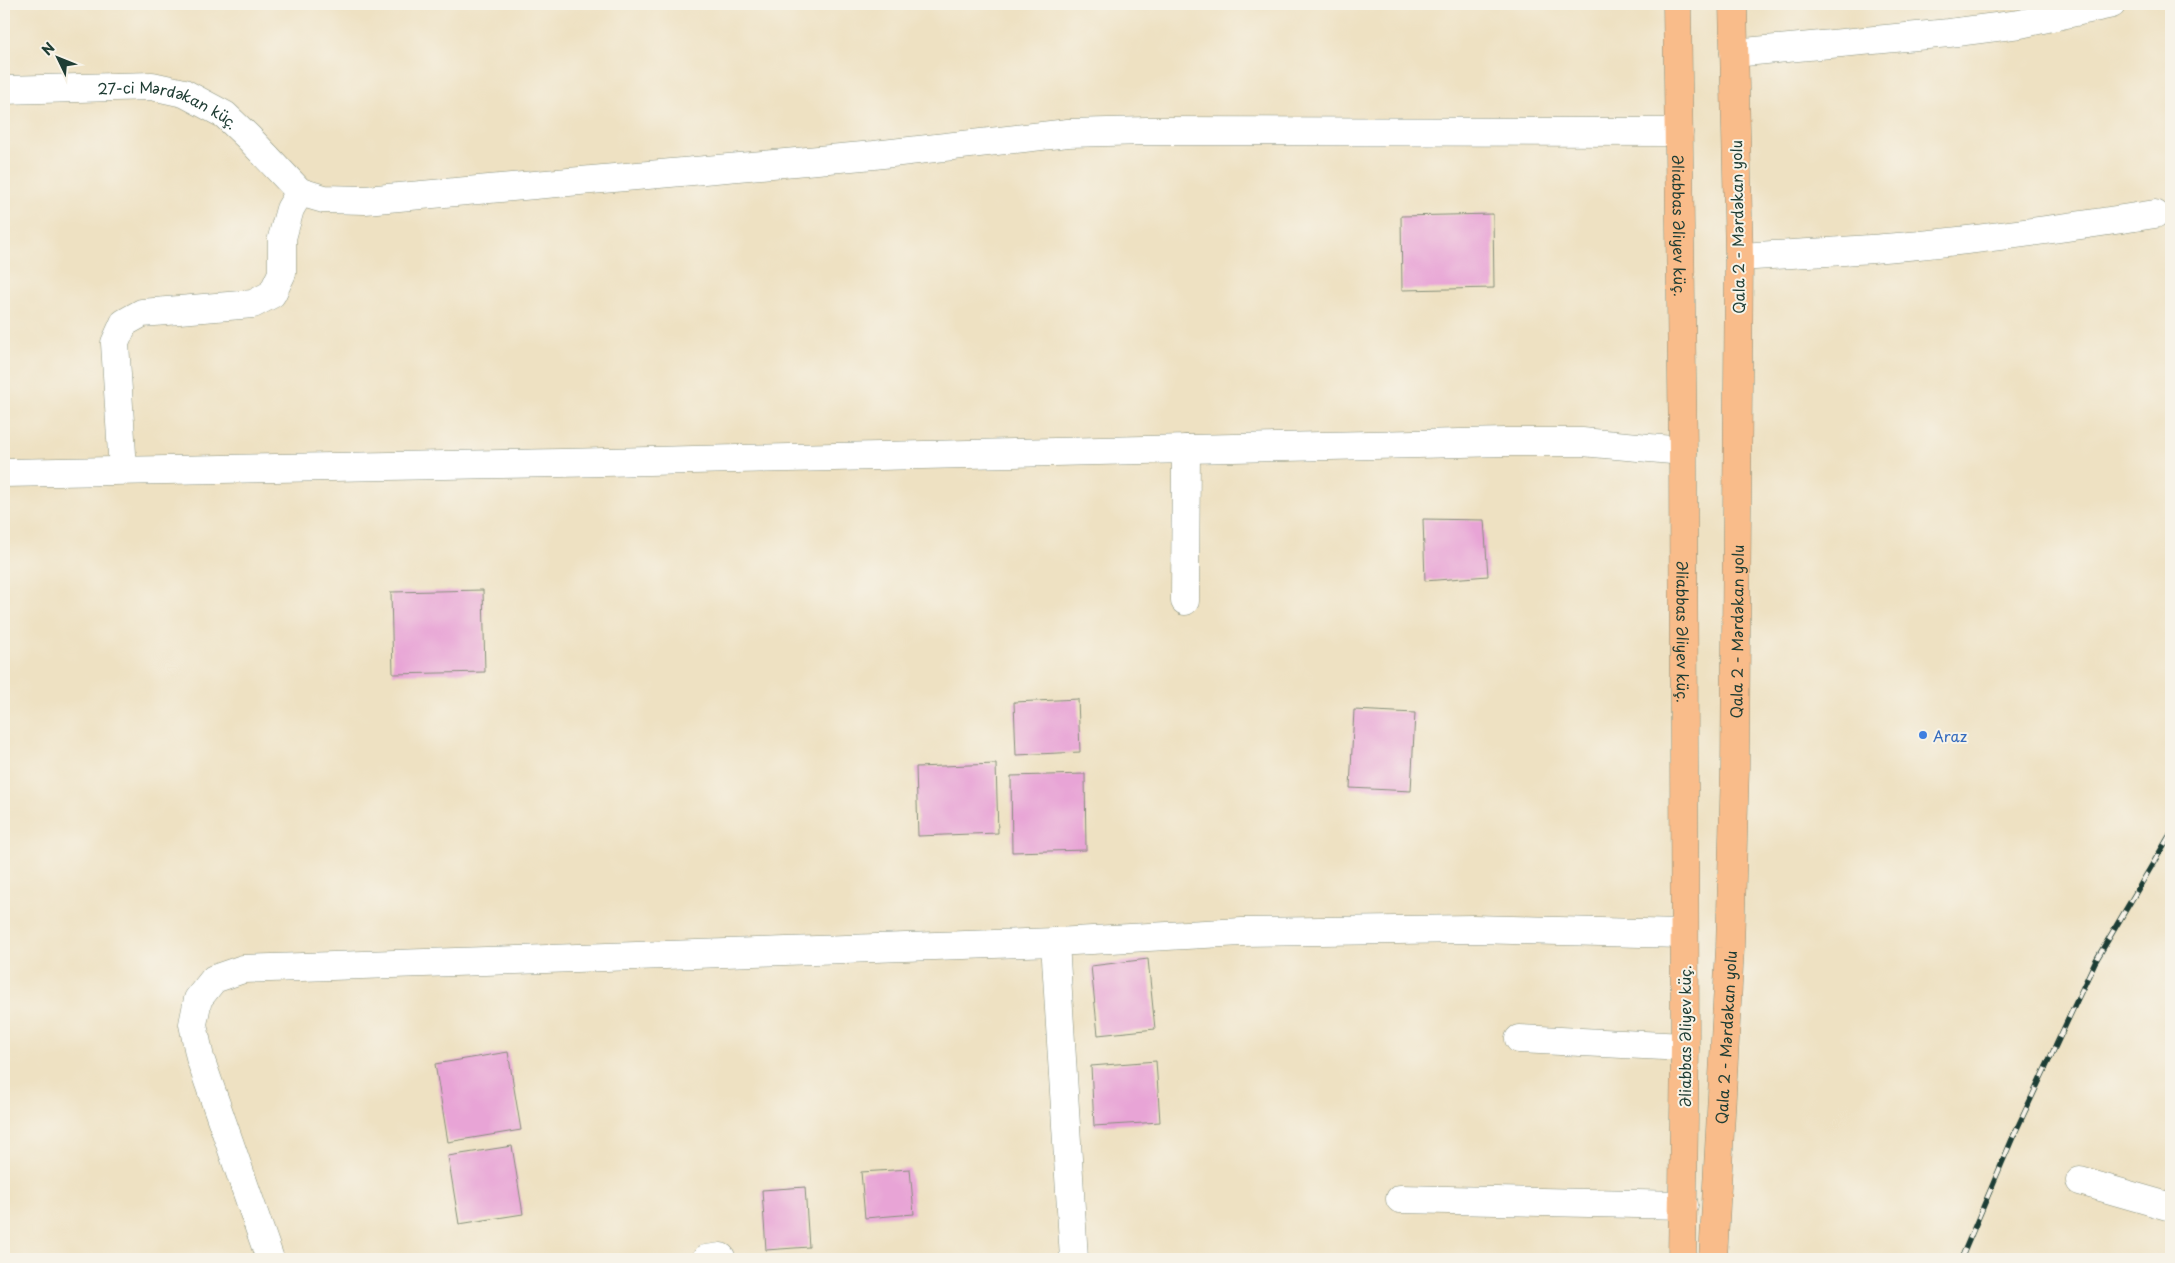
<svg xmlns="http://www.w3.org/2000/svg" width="2175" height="1263" font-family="'Playpen Sans',sans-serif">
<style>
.building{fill:#e8a4d6}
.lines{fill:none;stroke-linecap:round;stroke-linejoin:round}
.minor-casing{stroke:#868f7b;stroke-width:29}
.major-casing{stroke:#868f7b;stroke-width:29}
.minor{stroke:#fff;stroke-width:28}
.major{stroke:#f9bc8a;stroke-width:28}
.rail-casing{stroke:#1f3d34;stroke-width:5.5}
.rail{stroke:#f7f3e8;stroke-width:4;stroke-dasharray:11;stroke-linecap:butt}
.shop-dot{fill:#3f7fe0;stroke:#f7f3e8;stroke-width:2}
.labels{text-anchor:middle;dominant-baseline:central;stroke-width:4;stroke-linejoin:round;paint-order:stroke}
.street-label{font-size:15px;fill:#1f3d34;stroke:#f7f3e8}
.shop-label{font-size:15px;fill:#366cbe;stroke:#f7f3e8;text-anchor:start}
</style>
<rect width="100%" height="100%" fill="#f7f3e8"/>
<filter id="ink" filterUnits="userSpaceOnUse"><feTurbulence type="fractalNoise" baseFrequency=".02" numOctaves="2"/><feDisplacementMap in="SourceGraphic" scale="10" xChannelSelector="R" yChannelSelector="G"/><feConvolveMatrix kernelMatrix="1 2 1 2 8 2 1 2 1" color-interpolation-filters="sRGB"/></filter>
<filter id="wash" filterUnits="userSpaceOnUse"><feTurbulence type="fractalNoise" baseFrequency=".0096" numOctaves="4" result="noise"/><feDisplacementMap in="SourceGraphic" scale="20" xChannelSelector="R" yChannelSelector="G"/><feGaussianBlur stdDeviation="1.12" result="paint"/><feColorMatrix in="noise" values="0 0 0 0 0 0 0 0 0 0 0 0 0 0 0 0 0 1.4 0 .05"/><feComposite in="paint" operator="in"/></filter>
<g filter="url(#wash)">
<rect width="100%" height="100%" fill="#eee1c2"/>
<g id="blocks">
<!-- building -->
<g class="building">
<path d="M1493,214l1,74 -92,2 -1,-74z"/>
<path d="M1423,519l61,1 4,56 -63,5z"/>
<path d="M483,590l2,82 -92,2 -2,-82z"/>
<path d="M1078,699l2,53 -64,3 -2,-53z"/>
<path d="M1354,710l61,3 -4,78 -61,-3z"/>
<path d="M996,764l2,69 -80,3 -2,-69z"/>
<path d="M1085,774l1,76 -74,2 -1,-76z"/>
<path d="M1148,959l7,70 -57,6 -7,-69z"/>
<path d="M508,1052l13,78 -73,12 -13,-78z"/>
<path d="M1156,1061l4,61 -66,4 -3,-60z"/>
<path d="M512,1146l11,68 -64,10 -11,-68z"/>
<path d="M910,1169l4,45 -49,4 -4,-46z"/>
<path d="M805,1187l4,60 -43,3 -4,-60z"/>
</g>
</g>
</g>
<g filter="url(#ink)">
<use href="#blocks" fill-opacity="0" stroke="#868f7b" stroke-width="1"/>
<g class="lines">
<defs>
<g id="minor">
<path d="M1734,53l215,-20 71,-9 92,-20"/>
<path id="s1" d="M4,90l148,-4 32,7 41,22 23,22 52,55"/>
<path d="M300,192l24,7 41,1 509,-45 194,-22 79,-2 532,1"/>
<path d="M1739,257c48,-3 97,-5 145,-9 91,-7 181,-20 271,-34"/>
<path d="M123,470l-8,-127 9,-20 18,-10 111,-9 19,-10 10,-21v-35l8,-29 10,-17"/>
<path d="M4,473l557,-10 945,-21h76l101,9"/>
<path d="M1185,601l1,-152"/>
<path d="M1055,942l19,317"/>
<path d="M1519,1039l166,8"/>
<path d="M2080,1181l91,26"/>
<path d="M1400,1199l284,6"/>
<path d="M270,1259l-70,-201 -7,-34 5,-25 16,-20 29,-10 812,-27 187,-10 231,-3 210,5"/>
<path d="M706,1259l15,-2"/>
</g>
<g id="major">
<path id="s2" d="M1677,4l6,447 2,596 -3,212"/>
<path id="s3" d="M1713,1259l17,-311 5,-181 4,-510 -6,-253"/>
</g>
</defs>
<!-- minor casing -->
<use href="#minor" class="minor-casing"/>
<!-- major casing -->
<use href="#major" class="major-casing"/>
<!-- minor -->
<use href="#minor" class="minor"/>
<!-- major -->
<use href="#major" class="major"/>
<defs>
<path id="rail" d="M1961,1259l52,-122 82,-175 76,-129"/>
</defs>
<!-- rail casing -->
<use href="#rail" class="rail-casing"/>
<!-- rail -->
<use href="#rail" class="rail"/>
</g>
</g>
<!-- markers -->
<circle class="shop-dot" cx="1923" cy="735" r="5"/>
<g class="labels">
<!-- street labels -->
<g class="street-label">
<text stroke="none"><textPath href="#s1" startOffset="168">27-ci Mərdəkan küç.</textPath></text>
<text stroke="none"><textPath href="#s2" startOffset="222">Əliabbas Əliyev küç.</textPath></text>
<text transform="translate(1737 227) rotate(-91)">Qala 2 - Mərdəkan yolu</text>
<text stroke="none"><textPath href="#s2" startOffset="628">Əliabbas Əliyev küç.</textPath></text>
<text stroke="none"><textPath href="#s3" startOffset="628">Qala 2 - Mərdəkan yolu</textPath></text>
<text transform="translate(1684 1036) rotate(-90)">Əliabbas Əliyev küç.</text>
<text stroke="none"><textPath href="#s3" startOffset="222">Qala 2 - Mərdəkan yolu</textPath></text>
</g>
<!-- shop labels -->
<g class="shop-label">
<text x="1933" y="735">Araz</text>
</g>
</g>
<!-- margin -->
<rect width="2175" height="1263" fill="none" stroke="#f7f3e8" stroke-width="20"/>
<!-- north arrow -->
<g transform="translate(58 58) rotate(313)" stroke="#f7f3e8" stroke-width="4" paint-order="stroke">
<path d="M0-4L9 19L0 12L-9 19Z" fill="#1f3d34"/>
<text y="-8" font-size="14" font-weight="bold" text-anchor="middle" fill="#1f3d34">N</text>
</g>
</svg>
